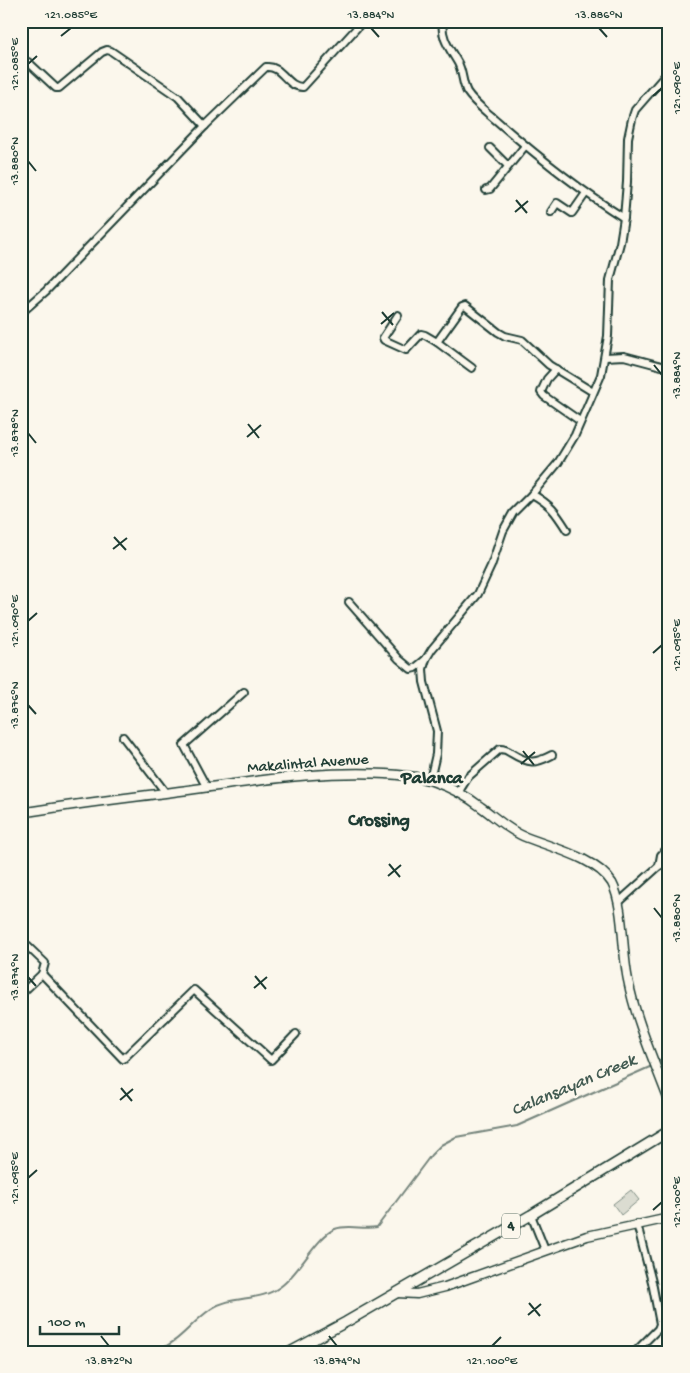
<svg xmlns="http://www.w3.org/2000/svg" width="690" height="1373" font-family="'Gochi Hand',sans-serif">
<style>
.garden{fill:#dbdcd1;stroke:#7d8c82}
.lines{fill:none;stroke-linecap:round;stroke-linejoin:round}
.stream{stroke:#74847b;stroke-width:2}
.minor-casing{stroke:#1f3d34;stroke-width:10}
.major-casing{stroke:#1f3d34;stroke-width:11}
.highway-casing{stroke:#1f3d34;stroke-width:12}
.minor{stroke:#fbf7ec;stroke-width:6}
.major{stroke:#fbf7ec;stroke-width:8}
.highway{stroke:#fbf7ec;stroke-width:9}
.ticks{fill:none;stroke:#1f3d34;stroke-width:2}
.labels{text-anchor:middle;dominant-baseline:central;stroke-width:5;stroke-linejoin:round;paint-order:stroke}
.shield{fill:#fbf7ec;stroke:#61756b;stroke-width:1}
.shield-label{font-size:15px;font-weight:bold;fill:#1f3d34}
.street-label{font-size:16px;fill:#1f3d34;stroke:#fbf7ec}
.neighbourhood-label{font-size:18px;font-weight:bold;fill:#1f3d34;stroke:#fbf7ec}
.water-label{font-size:18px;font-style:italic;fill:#425b52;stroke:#fbf7ec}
.quarter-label{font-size:19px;font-weight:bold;fill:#1f3d34;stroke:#fbf7ec}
.neatline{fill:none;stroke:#1f3d34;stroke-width:2}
.ticks-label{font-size:12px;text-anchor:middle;fill:#1f3d34}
</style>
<rect width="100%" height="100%" fill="#fbf7ec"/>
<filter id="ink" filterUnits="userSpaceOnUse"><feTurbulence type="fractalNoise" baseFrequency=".02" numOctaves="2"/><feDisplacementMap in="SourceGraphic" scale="10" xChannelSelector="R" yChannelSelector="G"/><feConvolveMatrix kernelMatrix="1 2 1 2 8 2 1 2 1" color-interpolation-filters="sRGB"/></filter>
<g filter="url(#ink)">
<!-- garden -->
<path class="garden" d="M631,1190l8,10 -18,15 -8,-11z"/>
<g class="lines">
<!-- stream -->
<g class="stream">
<path d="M656,1063l13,-8"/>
<path d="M153,1352c27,-9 36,-28 58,-43 20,-14 49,-7 69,-22 18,-12 37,-51 55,-58 13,-5 29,1 42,-2l54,-72 10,-10 15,-8 61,-11 135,-60"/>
</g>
<defs>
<g id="minor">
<path d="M443,21c-3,16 7,28 15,42 5,9 4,20 9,29 7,11 20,20 30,29 40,35 81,68 127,97"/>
<path d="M21,60l7,2 28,26h3l43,-36 5,-2 4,1 67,46 27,29"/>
<path d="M490,148l18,18"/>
<path d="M486,190l4,-1 35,-43"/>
<path d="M551,212l6,-9 15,10 14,-20"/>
<path d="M21,313l25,-22 159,-165 61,-59c16,-2 21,21 37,20l60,-66"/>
<path d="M398,315l-15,23 1,2 22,10 15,-16 4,1 12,7 25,-35 3,-1 33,26 7,4 17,4 27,25 44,27"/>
<path d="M437,342l35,26"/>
<path d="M605,357l19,-1 45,12"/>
<path d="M556,369l-9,10 -6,13 3,4 36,25"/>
<path d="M532,494c19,11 23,17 35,36"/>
<path d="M349,602l50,57 12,10 4,-1 11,-9"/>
<path d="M123,737l43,56"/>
<path d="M430,780l6,-26 1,-23 -13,-49 -1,-13 3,-10 6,-10 46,-55 13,-28 12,-35 10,-18 19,-19 26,-31 17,-28 26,-60 7,-39 2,-56 10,-37 4,-25 3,-36 1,-44 4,-19 3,-9 34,-39"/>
<path d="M207,788l-23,-43 60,-53"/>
<path d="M458,793l10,-16 32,-28c5,0 7,1 11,4 18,11 24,11 41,2"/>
<path d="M659,866l2,-11 8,-8"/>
<path d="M619,902l40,-36 5,-2 5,1"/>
<path d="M21,940l24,23 -3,11 -21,20"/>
<path d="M42,974l81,85 71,-69 77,70 25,-26"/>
<path d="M531,1215l14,35"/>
<path d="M635,1352l23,-23 2,-5 -8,-42 -15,-58"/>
</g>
<g id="major">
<path d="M21,813c58,-10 116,-16 174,-24 63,-8 127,-19 191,-15 14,1 32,2 46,7 17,6 35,15 49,26 14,10 26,22 42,29 26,11 73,21 89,47 12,22 10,70 16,97 8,41 26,81 41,121"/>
<path d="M397,1293l20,1 28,-7 142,-51 82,-18"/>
</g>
<path id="highway" d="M290,1352l56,-30 185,-107 138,-84"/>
</defs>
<!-- minor casing -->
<use href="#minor" class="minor-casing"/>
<!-- major casing -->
<use href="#major" class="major-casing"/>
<!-- highway casing -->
<use href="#highway" class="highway-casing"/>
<!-- minor -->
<use href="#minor" class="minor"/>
<!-- major -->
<use href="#major" class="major"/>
<!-- highway -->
<use href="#highway" class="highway"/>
</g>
</g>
<!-- ticks -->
<path class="ticks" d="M371,28l8,9M599,28l8,9M61,36l10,-8M28,64l9,-8M653,96l9,-8M28,161l8,10M516,200l11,13M515,212l13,-11M382,312l11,13M381,324l13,-11M654,365l8,10M248,424l11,14M28,433l8,10M247,437l14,-12M114,537l12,13M113,549l14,-11M28,621l9,-8M653,653l9,-8M28,705l8,9M523,751l11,14M521,764l14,-12M389,864l11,13M388,876l13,-11M654,908l8,10M255,976l11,13M28,977l8,9M254,988l13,-11M121,1088l11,13M120,1100l13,-11M28,1178l9,-8M653,1210l9,-8M529,1303l11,13M528,1315l13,-11M101,1336l8,10M329,1336l8,10M492,1346l9,-9"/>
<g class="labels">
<!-- shield labels -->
<rect class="shield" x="502" y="1213.5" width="18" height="25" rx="4"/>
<g class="shield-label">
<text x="511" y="1226">4</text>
</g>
<!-- street labels -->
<g class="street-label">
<text transform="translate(308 765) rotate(-4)">Makalintal Avenue</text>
</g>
<!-- neighbourhood labels -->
<g class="neighbourhood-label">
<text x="379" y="821">Crossing</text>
</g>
<!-- water labels -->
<g class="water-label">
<text transform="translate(574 1086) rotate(-23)">Calansayan Creek</text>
</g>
<!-- quarter labels -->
<g class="quarter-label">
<text x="432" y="779">Palanca</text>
</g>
</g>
<!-- margin -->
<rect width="690" height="1373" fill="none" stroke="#fbf7ec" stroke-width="55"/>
<!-- scale -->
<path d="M40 1326v8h79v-8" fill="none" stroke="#1f3d34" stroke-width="2.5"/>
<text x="48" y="1326" font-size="15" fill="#1f3d34" stroke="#fbf7ec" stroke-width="4" paint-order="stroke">100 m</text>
<rect x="28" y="28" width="634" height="1318" class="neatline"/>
<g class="ticks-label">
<text x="71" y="18">121.085°E</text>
<text x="371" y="18">13.884°N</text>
<text x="599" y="18">13.886°N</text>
<text transform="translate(14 64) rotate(-90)" y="4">121.085°E</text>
<text transform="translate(676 88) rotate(-90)" y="4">121.090°E</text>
<text transform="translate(14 161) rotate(-90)" y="4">13.880°N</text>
<text transform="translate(676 375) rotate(-90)" y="4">13.884°N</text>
<text transform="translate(14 433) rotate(-90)" y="4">13.878°N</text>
<text transform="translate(14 621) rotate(-90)" y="4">121.090°E</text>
<text transform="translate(676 645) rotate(-90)" y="4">121.095°E</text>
<text transform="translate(14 705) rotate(-90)" y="4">13.876°N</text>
<text transform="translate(676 918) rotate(-90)" y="4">13.880°N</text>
<text transform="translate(14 977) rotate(-90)" y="4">13.874°N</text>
<text transform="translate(14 1178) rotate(-90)" y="4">121.095°E</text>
<text transform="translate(676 1202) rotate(-90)" y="4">121.100°E</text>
<text x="109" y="1364">13.872°N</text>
<text x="337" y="1364">13.874°N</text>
<text x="492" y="1364">121.100°E</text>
</g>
</svg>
